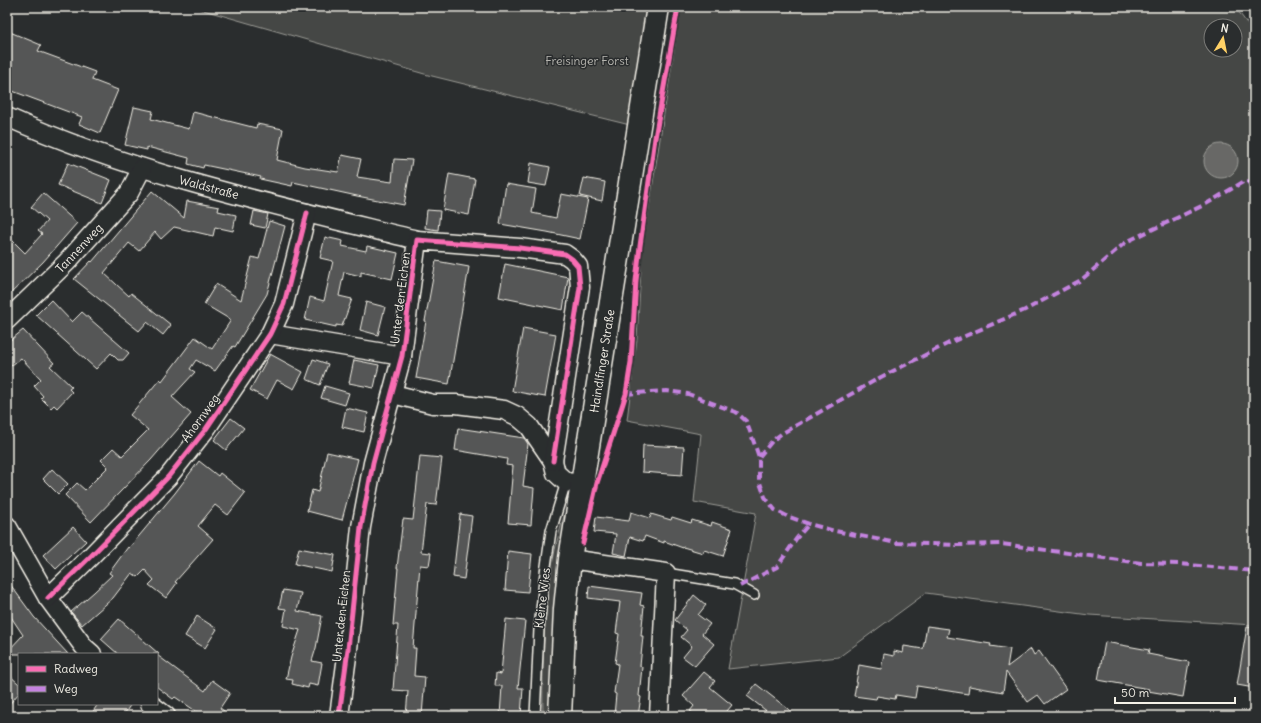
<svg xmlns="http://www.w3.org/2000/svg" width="1261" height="723" font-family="Delius,sans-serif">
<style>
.green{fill:#444645;stroke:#9c9c96;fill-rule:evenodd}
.water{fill:#676866;stroke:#9f9f9a}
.building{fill:#555756;stroke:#f4f1e8}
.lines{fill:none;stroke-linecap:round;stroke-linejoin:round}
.lane-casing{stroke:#f4f1e8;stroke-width:12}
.street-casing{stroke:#f4f1e8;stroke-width:21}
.secondary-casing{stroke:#f4f1e8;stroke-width:25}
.lane{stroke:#2a2d2e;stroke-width:9}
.street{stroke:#2a2d2e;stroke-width:18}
.secondary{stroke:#2a2d2e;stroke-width:22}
.quiet{stroke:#c483df;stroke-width:4;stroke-dasharray:8 4;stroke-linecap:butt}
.cycleway-casing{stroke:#2a2d2e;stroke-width:8}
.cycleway{stroke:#f96db3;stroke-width:5}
.labels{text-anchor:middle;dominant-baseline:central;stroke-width:3;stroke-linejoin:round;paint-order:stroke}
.park-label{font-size:12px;fill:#b6b5af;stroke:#2a2d2e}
.street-label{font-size:12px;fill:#f4f1e8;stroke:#2a2d2e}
</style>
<rect width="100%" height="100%" fill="#2a2d2e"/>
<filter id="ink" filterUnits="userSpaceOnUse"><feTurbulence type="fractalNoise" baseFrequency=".025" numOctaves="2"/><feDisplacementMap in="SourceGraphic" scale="8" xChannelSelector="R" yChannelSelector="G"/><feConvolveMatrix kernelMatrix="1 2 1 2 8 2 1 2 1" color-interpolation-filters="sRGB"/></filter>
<g filter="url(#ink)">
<!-- green -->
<g class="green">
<path d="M193,7h457l-20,118 -202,-50z"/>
<path d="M681,7h558l-1,4 16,22v592l-165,-10 -163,-22 -87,64 -111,12 28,-156 -62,-11 7,-68 -74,-14 10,-81 5,-87zM1211,26h24v24h-24z"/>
<path d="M565,513h1l-14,203h-9c-1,-68 1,-139 22,-203z"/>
</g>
<!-- water -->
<circle class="water" cx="1221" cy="161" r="17"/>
<!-- building -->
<g class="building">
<path d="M10,32l31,13 -3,6 57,21 -3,8 26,10 -18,43 -21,-9 3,-7 -75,-28v-51z"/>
<path d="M134,107l19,4 -2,8 38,10 4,-17 63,16 1,-4 26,5 -6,31 28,7 33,5 4,-17 19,4 -4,18 35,5 2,-23 18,1 -8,45 -47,-9 -64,-14 -1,4 -32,-7 1,-2 -57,-12 -1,3 -15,-4 1,-6 -42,-11v3l-22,-5z"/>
<path d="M68,163l43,17 -9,23 -44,-18z"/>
<path d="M531,163l19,4 -4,19 -18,-3z"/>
<path d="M449,174l26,5 -6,36 -26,-5z"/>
<path d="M584,178l21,4 -3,19 -22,-5z"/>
<path d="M506,184l30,5 -4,24 24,5 5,-24 27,5 -8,40 -33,-7 -47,-8z"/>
<path d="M152,191l32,27 3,-17 32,6 -1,4 18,4 -3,16 -18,-4 -2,9 -39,-9 -13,12 -6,-7 -16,19 -10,-8 -25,30 25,23 2,-3 40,32 -8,10 -16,-13 -8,9 -65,-52 17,-18 1,1z"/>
<path d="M43,193l34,30 -34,39 -36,35v-62l18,18 17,-19 -4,-3 9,-10 -16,-14z"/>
<path d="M427,210l13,1 -2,19 -13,-2z"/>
<path d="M254,211l14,3 -3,14 -14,-3z"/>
<path d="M269,221l16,5 -18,68 -32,53 -2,-1 -18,25 -19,-11 -6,9 5,3 -23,25 19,17 -40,46 -60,62 -26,-27 12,-12 8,7 23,-23 -7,-7 12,-12 9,8 26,-26 -18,-15 30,-36 2,2 33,-44 17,12 19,-29 -27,-16 12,-20 25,16 11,-43 7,2z"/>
<path d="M325,237l18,4 -1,5 24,5 1,-5 31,7 -6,26 -31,-7v4l-17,-4 -5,24 13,3 -10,27 -6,-1v2l-31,-7 5,-23 14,4 9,-40 -13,-3z"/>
<path d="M436,261l33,6 -20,117 -33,-6 10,-57h-1z"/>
<path d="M505,264l63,13 -5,33 -64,-13z"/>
<path d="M51,300l21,22 10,-10 47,41 -6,7h-5l-7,-7 -15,16 -60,-54z"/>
<path d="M366,302l19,5 -7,28 -18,-5z"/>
<path d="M523,328l33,6 -11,63 -33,-6z"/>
<path d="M23,330l31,33 -4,3 22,21 -3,2 3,3 -15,16 -3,-3 -3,3 -10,-10 2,-2 -9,-10 7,-7 -20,-21 -14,11v-26z"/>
<path d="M270,354l33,18 -9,17 -17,-9 -10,19 -17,-9z"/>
<path d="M313,359l15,5 -8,21 -14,-6z"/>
<path d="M354,360l25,5 -5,23 -25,-5z"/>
<path d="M325,386l24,7 -4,12 -24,-7z"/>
<path d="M346,408l22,5 -4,19 -22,-5z"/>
<path d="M231,418l13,10 -18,22 -12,-10z"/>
<path d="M458,428l66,10 4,6 -5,42 11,2 -3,37 -23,-2 5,-57 -7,-1 1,-6 -52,-9z"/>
<path d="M643,445l41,2 -2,28 -40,-3z"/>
<path d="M327,452l31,7 -16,61 -35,-9 5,-21 6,2z"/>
<path d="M420,456l22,2 -6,47 -9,-1 -6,48 10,1 -2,13 -9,-1 -7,83h3l-2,28 11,1 -3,39h-16l2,-25 -15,-1 5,-65h-5l5,-57h-1l6,-49 10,1z"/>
<path d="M199,461l19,15 2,-3 25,20 -17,22 -13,-10 -17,21 15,13 -38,43 2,1 -11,15 -17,-13 5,-5 -9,-10 -7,7 -6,-4 -19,25 -31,27 -11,-13 23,-20 18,-17 -3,-2 19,-26 1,1 46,-55z"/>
<path d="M52,469l16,15 -10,10 -15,-15z"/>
<path d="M631,512l19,6 1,-4 20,6 1,-3 19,6 1,-3 19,6 1,-4 20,7 -9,27 -19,-6 -1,3 -20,-6v1l-19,-7v2l-19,-7 -2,5 -13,-4 -4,19 -13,-3 3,-19 -22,-2 2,-15 33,4z"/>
<path d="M460,514l12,2 -8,63 -11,-2z"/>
<path d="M73,527l13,14 -30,28 -13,-14z"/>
<path d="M299,548l36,7 -3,17 -37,-8z"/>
<path d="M508,551l24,3 -4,38 -23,-2z"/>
<path d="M7,580l27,37 34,37h-61v-2l16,-17 -16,-24z"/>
<path d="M589,586l53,7 -2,12 4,1 -3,30h2l-3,30 2,1 -3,29 2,1 -3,19h-24l2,-22 -2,-1 4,-29 -3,-1 4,-29 -3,-1 4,-31 -32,-4z"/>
<path d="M283,590l18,3 -4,18 25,5 -6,32 -4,13 10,2 -4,23 -9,-2 -1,4 -16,-4 1,-4 -7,-1 5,-22 9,-27 -17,-4 3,-17 -7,-1z"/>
<path d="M694,595l12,10 -8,10 12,9 -8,10 12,10 -19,22 -12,-9 9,-11 -11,-9 6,-7 -12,-10z"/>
<path d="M197,616l20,13 -12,19 -20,-12z"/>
<path d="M119,619l40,35h-41l-17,-15z"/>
<path d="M506,619l19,2 -7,67h5l-2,28h-21l2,-30h-7l1,-13 5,1z"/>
<path d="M927,626l22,3 -2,8 44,7 -1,2 20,3 -3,18 24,-18 3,6 5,-4 27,38 -21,15 -7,-9 -10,7 -22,-30 -3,20 -34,-6 -1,8 -51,-8 -2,12 -19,-3 -1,4 -18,-3 -1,3 -22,-3 5,-31 22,4 3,-15 10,2v-5l9,2 1,-7 19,3z"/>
<path d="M1247,627l7,1v60l-17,-3z"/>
<path d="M1105,642l44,8 -1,4 41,8 -6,35 -35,-6 1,-2 -51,-9z"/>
<path d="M157,655l48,36 7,-11 18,13 -10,15 11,8h-28l-28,-19 -2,2 -16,-12z"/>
<path d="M704,672l11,9 -5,6 22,18 -9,11h-26l-7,-5 4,-5 -11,-10z"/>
<path d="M7,673l12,11v9l-12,14z"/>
<path d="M756,684l41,32h-24l-26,-20z"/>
<path d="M98,704h33l-8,12h-33z"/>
</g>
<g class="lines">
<defs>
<g id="lane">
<path d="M666,573l68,11 20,11"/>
<path d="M535,716l4,-87 5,-49 7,-49 15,-49"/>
</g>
<g id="street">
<path d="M7,117c130,58 272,89 410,123"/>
<path d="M7,320l60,-58 62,-69 13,-25"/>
<path d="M270,334l132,22"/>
<path d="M393,394l40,10h23l48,6 13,6 12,10 24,35 3,12 10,9 16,2"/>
<path d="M7,526l41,72 36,49 8,7"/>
<path d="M570,559l96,14 -7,143"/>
<path d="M48,598l43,-42 77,-79 38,-48 64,-95 14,-30 23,-91"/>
<path d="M150,704l16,12"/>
<path d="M339,716l9,-67 13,-122 12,-64 29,-107 15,-116 103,8 45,6 7,5 6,7 2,21 -27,174"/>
</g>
<path id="secondary" d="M560,716l5,-107 5,-50 88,-552"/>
</defs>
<!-- lane casing -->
<use href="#lane" class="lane-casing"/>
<!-- street casing -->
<use href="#street" class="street-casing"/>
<!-- secondary casing -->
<use href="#secondary" class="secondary-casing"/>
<!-- lane -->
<use href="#lane" class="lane"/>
<!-- street -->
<use href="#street" class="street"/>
<!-- secondary -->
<use href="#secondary" class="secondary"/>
<!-- quiet -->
<g class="quiet">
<path d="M626,394l22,-2 19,-1 21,3 48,18 10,9 6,16 7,20v23l6,17 10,13 12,6 22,8 26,7 62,12 62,2 43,-1 139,19 37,1 76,7"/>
<path d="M759,457l14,-17 8,-6 100,-57 68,-34 76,-33 56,-30 45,-38 80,-38 37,-22 11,1"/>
<path d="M740,586l37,-19 19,-28 13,-15"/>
</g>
<defs>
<g id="cycleway">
<path d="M583,543l14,-60 29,-89 5,-32 5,-81 4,-35 15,-108 23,-131"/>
<path d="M48,598l43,-42 77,-79 38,-48 64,-95 14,-30 23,-91"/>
<path d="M339,716l9,-67 13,-122 12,-64 29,-107 15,-116 103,8 45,6 7,5 6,7 2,21 -27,174"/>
</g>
</defs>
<!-- cycleway casing -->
<use href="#cycleway" class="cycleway-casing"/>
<!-- cycleway -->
<use href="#cycleway" class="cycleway"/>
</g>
</g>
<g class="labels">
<!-- park labels -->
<g class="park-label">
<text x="587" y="60">Freisinger Forst</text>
</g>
<!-- street labels -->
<g class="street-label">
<text transform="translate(209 187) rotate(15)">Waldstraße</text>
<text transform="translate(79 248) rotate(-47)">Tannenweg</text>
<text transform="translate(400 298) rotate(-83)">Unter den Eichen</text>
<text transform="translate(602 361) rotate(-81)">Haindlfinger Straße</text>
<text transform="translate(200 418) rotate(-54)">Ahornweg</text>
<text transform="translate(542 598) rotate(-83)">Kleine Wies</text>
<text transform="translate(341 616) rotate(-84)">Unter den Eichen</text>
</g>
</g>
<!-- margin -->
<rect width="1261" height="723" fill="none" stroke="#2a2d2e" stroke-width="24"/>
<rect x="12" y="12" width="1237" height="699" fill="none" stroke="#f4f1e8" stroke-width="1.5" filter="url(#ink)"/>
<!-- legend -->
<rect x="18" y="653" width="140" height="52" fill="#2a2d2e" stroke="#7b7b78"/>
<rect x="26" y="666" width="20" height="6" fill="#f96db3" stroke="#7b7b78"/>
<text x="54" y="673" font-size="12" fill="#f4f1e8">Radweg</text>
<rect x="26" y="686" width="20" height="6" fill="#c483df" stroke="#7b7b78"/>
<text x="54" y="693" font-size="12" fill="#f4f1e8">Weg</text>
<!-- north arrow -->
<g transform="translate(1223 38) rotate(10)"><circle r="19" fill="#2a2d2e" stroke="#7b7b78"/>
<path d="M0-3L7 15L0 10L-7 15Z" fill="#ffd166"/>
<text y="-6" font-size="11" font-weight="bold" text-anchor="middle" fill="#f4f1e8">N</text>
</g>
<!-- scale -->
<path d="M1115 697v6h120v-6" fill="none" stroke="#f4f1e8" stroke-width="2"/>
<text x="1121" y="697" font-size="12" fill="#f4f1e8" stroke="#2a2d2e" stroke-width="3" paint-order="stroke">50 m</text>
</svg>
